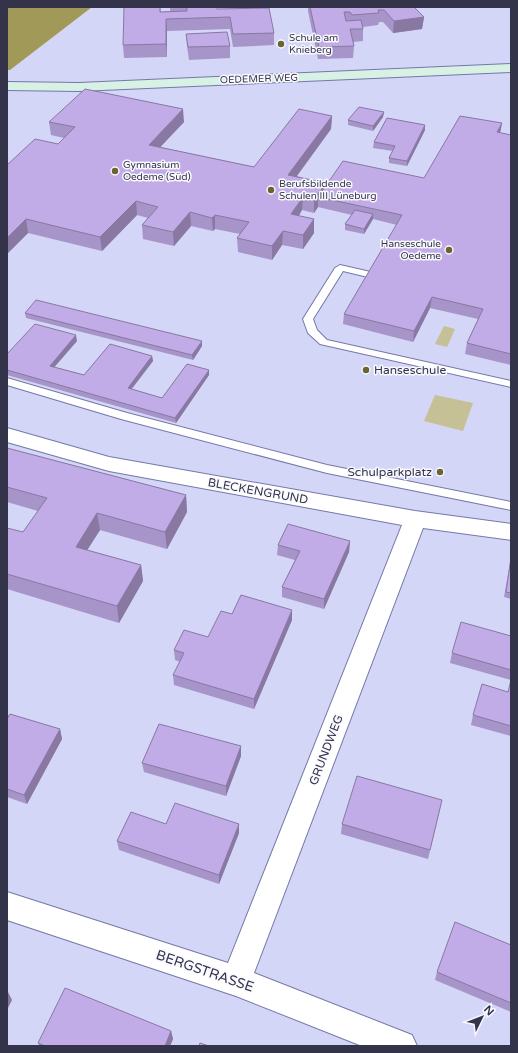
<svg xmlns="http://www.w3.org/2000/svg" width="518" height="1053" font-family="'Varela Round',sans-serif">
<style>
.green{fill:#c5c095}
.forest{fill:#a19957}
.lines{fill:none;stroke-linecap:round;stroke-linejoin:round}
.lane-casing{stroke:#7578a8;stroke-width:2}
.street-casing{stroke:#7578a8;stroke-width:2}
.secondary-casing{stroke:#7578a8;stroke-width:2}
.lane{fill:#fff;fill-rule:evenodd}
.street{fill:#fff;fill-rule:evenodd}
.secondary{fill:#d8f1e5;fill-rule:evenodd}
.wall{fill:#a794c8}
.shaded-wall{fill:#8878a2}
.building{fill:#c2ace8;stroke:#8878a2}
.poi-dot{fill:#6b6431;stroke:#f9f9ff;stroke-width:1.5}
.labels{text-anchor:middle;dominant-baseline:central;stroke-width:3;stroke-linejoin:round;paint-order:stroke}
.far-poi-label{font-size:10px;fill:#333449;stroke:#f9f9ff;text-anchor:start}
.far-street-label{font-size:10px;fill:#333449;stroke:#f9f9ff}
.poi-label{font-size:12px;fill:#333449;stroke:#f9f9ff;text-anchor:start}
.street-label{font-size:12px;fill:#333449;stroke:#f9f9ff}
.near-street-label{font-size:14px;fill:#333449;stroke:#f9f9ff}
</style>
<rect width="100%" height="100%" fill="#d3d6f6"/>
<!-- green -->
<g class="green">
<path d="M444,326l11,3 -8,18 -12,-3z"/>
<path d="M435,395l38,8 -10,28 -39,-10z"/>
</g>
<!-- forest -->
<path class="forest" d="M7,7h85l-82,63h-3z"/>
<g class="lines">
<defs>
<g id="lane">
<path d="M340,265l35,8 2,2 -5,3 -29,-7 -30,48 4,11 10,10 184,41v6l-191,-43 -12,-11 -5,-14 32,-51z"/>
<path d="M7,378l120,35 200,52 184,37v8l-184,-37 -206,-54 -114,-34z"/>
</g>
<path id="street" d="M7,428l102,29 306,54 96,13v16l-88,-12 -169,445 158,62 5,11h-55l-126,-50 -229,-76v-28l221,71 174,-438 -293,-54 -102,-29z"/>
<path id="secondary" d="M511,64v8l-432,19 -72,-1v-8l72,1z"/>
</defs>
<!-- lane casing -->
<use href="#lane" class="lane-casing"/>
<!-- street casing -->
<use href="#street" class="street-casing"/>
<!-- secondary casing -->
<use href="#secondary" class="secondary-casing"/>
<!-- lane -->
<use href="#lane" class="lane"/>
<!-- street -->
<use href="#street" class="street"/>
<!-- secondary -->
<use href="#secondary" class="secondary"/>
</g>
<!-- wall -->
<g class="wall">
<path d="M160,7l1,5 9,-1v-4h47v2l57,24v12l-41,2 -3,-18 -63,2v26l-43,1 -1,-13z"/>
<path d="M308,7h106l10,10 -2,12 -29,4 -10,-11h-4l-1,3 -15,2v14l-10,1 1,4 -1,12 -35,1 -10,-48z"/>
<path d="M186,34l44,12v12l-41,2 -2,-14z"/>
<path d="M384,112l-1,5 -10,14 -25,-6v-5z"/>
<path d="M332,116l-1,13 -34,47 28,10 99,-8 78,-55 -2,10 11,2v230l-46,-11 2,-11 11,-24 -48,-11 -17,34 -70,-18 1,-10 53,-89 -24,-6 -9,15 -19,-4v-6l7,-9 -34,-8 -4,6 -12,-3 -3,6 15,3v14l-11,16 -21,-4 -10,15 -34,-8 -1,-14 3,-4 -25,-5 -2,2 -22,-5 -17,20 -31,-7 -1,-14 6,-7 -11,-3 -35,36 -74,-18 -21,21 51,-110 6,-6 -13,-3 -2,-13h135l-24,25 94,20z"/>
<path d="M425,130l-18,36 -18,-3v-5l4,-7 -20,-3 1,-6z"/>
<path d="M25,313l177,33 -9,14 -167,-42z"/>
<path d="M77,341l-23,26 30,8 68,-19 1,5 -21,28 30,9 47,-23 -33,48 -169,-48v-21z"/>
<path d="M7,448l179,47 1,17 -20,37 -67,-19 -13,20 54,15 2,16 -24,42 -112,-34v-61l16,4 15,-21 -31,-9z"/>
<path d="M350,541l-1,11 -25,57 -42,-12v-10l13,-27 -18,-5 1,-10z"/>
<path d="M511,557v42l-7,-2z"/>
<path d="M232,614l60,6 -38,89 -80,-24 -1,-10 7,-13 -5,-2 -1,-10 34,-13z"/>
<path d="M511,636v100l-40,-11 2,-10 35,-23 3,-12 -61,-17 2,-10z"/>
<path d="M7,719l53,10 2,10 -35,65 -20,-7z"/>
<path d="M241,746v10l-15,40 -82,-24 -2,-9z"/>
<path d="M442,800l-14,59 -87,-25 1,-10z"/>
<path d="M166,824l73,9 -20,51 -100,-34 -2,-9z"/>
<path d="M511,945v67l-76,-32 2,-8z"/>
<path d="M171,1031l2,8 -3,7h-131l-1,-3z"/>
</g>
<!-- shaded-wall -->
<g class="shaded-wall">
<path d="M424,17l-2,12 -29,4 1,-12z"/>
<path d="M166,19l1,12v26l-1,-13z"/>
<path d="M183,109l1,13 -34,36 -1,-13z"/>
<path d="M384,112l-1,5 -10,14v-5z"/>
<path d="M332,116l-1,13 -43,59v-13z"/>
<path d="M502,123l-2,10 -3,-1z"/>
<path d="M425,125v5l-18,36v-5z"/>
<path d="M326,183l-1,13 -7,1v10l-4,6v-14z"/>
<path d="M303,197l-1,13 -11,18v-14z"/>
<path d="M136,201l1,14 -35,36 -2,-14z"/>
<path d="M190,212l1,14 -17,20 -1,-14z"/>
<path d="M373,214v5l-9,15v-5z"/>
<path d="M215,215v14l-2,2 -1,-13z"/>
<path d="M26,219l2,14 -21,21v-16z"/>
<path d="M314,219v14l-11,16v-14z"/>
<path d="M283,231l-1,14 -10,15v-14z"/>
<path d="M432,297l-2,11 -17,34 1,-11z"/>
<path d="M76,335l1,6 -26,30 -1,-5z"/>
<path d="M202,341v5l-9,14 -1,-5z"/>
<path d="M152,356l1,5 -25,32v-5z"/>
<path d="M209,370v5l-33,48 -1,-5z"/>
<path d="M186,495l1,17 -20,37 -2,-17z"/>
<path d="M97,513l3,17 -21,33 -3,-16z"/>
<path d="M350,541l-1,11 -25,57v-10z"/>
<path d="M141,565l2,16 -24,42 -2,-17z"/>
<path d="M292,610v10l-38,89v-10z"/>
<path d="M60,729l2,10 -35,65 -3,-9z"/>
<path d="M241,746v10l-15,40v-10z"/>
<path d="M239,824v9l-20,51v-9z"/>
<path d="M8,992l4,8 -5,10v-16z"/>
<path d="M171,1031l2,8 -3,7h-5z"/>
</g>
<!-- building -->
<g class="building">
<path d="M124,7h36v5l27,-1v-4h30v2l52,-1 5,25 -41,1 -3,-17 -64,2v25l-43,1z"/>
<path d="M310,7h104l10,10 -30,4 -10,-11h-6l1,3 -27,2 -2,-3h-6l2,9 15,-1 2,9h-13l4,17 -35,1z"/>
<path d="M227,32l3,14 -42,1 -2,-13z"/>
<path d="M85,89l98,20 -34,36 105,22 45,-58 33,7 -44,59 38,8 -12,16 -11,-2 -12,17 23,5 -11,16 -20,-4 -11,15 -35,-8 12,-16 -34,-7 -3,3 -22,-6 -17,20 -31,-7 16,-18 -22,-6 -36,36 -74,-18 -19,19v-73l28,-26 23,5 17,-17 -26,-5z"/>
<path d="M359,107l25,5 -11,14 -25,-6z"/>
<path d="M460,116l42,7 -5,9 14,3v219l-44,-11 16,-34 -51,-12 -18,34 -70,-17 58,-99 -84,-18 25,-36 81,17z"/>
<path d="M387,118l38,7 -18,36 -18,-3 6,-12 -21,-4z"/>
<path d="M355,210l18,4 -9,15 -19,-5z"/>
<path d="M36,300l166,41 -10,14 -167,-42z"/>
<path d="M35,324l41,11 -26,31 34,9 26,-31 42,12 -24,32 34,10 25,-34 22,6 -34,48 -168,-48v-16z"/>
<path d="M7,448l179,47 -21,37 -68,-19 -21,34 65,18 -24,41 -110,-32v-46l16,4 24,-34 -40,-11z"/>
<path d="M288,524l62,17 -26,58 -42,-12 18,-36 -22,-6z"/>
<path d="M511,558v35l-5,-1z"/>
<path d="M241,595l51,15 -38,89 -81,-24 11,-22 -10,-3 10,-20 24,7 13,-26 11,3z"/>
<path d="M461,622l50,14v34l-59,-17z"/>
<path d="M511,680v46l-38,-11 9,-31 26,8z"/>
<path d="M10,714l50,15 -36,66 -17,-6v-70z"/>
<path d="M159,724l82,22 -15,40 -84,-23z"/>
<path d="M357,776l85,24 -12,50 -88,-26z"/>
<path d="M175,803l64,21 -20,51 -102,-34 14,-29 35,12z"/>
<path d="M455,922l56,23v58l-74,-31z"/>
<path d="M65,988l106,43 -6,15h-120l-7,-3z"/>
<path d="M200,1043l9,3h-10z"/>
</g>
<!-- markers -->
<g class="poi-dot">
<circle cx="281" cy="44" r="4"/>
<circle cx="115" cy="171" r="4"/>
<circle cx="271" cy="190" r="4"/>
<circle cx="449" cy="250" r="4"/>
<circle cx="366" cy="370" r="4"/>
<circle cx="440" cy="472" r="4"/>
</g>
<g class="labels">
<!-- far-poi labels -->
<g class="far-poi-label">
<text x="289" y="38">Schule am<tspan x="289" dy="12">Knieberg</tspan></text>
<text x="123" y="165">Gymnasium<tspan x="123" dy="12">Oedeme (Süd)</tspan></text>
<text x="279" y="184">Berufsbildende<tspan x="279" dy="12">Schulen III Lüneburg</tspan></text>
<text x="441" y="244" text-anchor="end">Hanseschule<tspan x="441" dy="12">Oedeme</tspan></text>
</g>
<!-- far-street labels -->
<g class="far-street-label">
<text transform="translate(259 79) rotate(-2)">OEDEMER WEG</text>
</g>
<!-- poi labels -->
<g class="poi-label">
<text x="374" y="370">Hanseschule</text>
<text x="432" y="472" text-anchor="end">Schulparkplatz</text>
</g>
<!-- street labels -->
<g class="street-label">
<text transform="translate(258 491) rotate(10)">BLECKENGRUND</text>
<text transform="translate(326 750) rotate(-69)">GRUNDWEG</text>
</g>
<!-- near-street labels -->
<g class="near-street-label">
<text transform="translate(205 971) rotate(19)">BERGSTRASSE</text>
</g>
</g>
<!-- border -->
<rect width="518" height="1053" fill="none" stroke="#333449" stroke-width="16"/>
<!-- north arrow -->
<g transform="translate(482 1017) rotate(47)" stroke="#f9f9ff" stroke-width="3" paint-order="stroke">
<path d="M0-3L7 15L0 10L-7 15Z" fill="#333449"/>
<text y="-6" font-size="11" font-weight="bold" text-anchor="middle" fill="#333449">N</text>
</g>
</svg>
